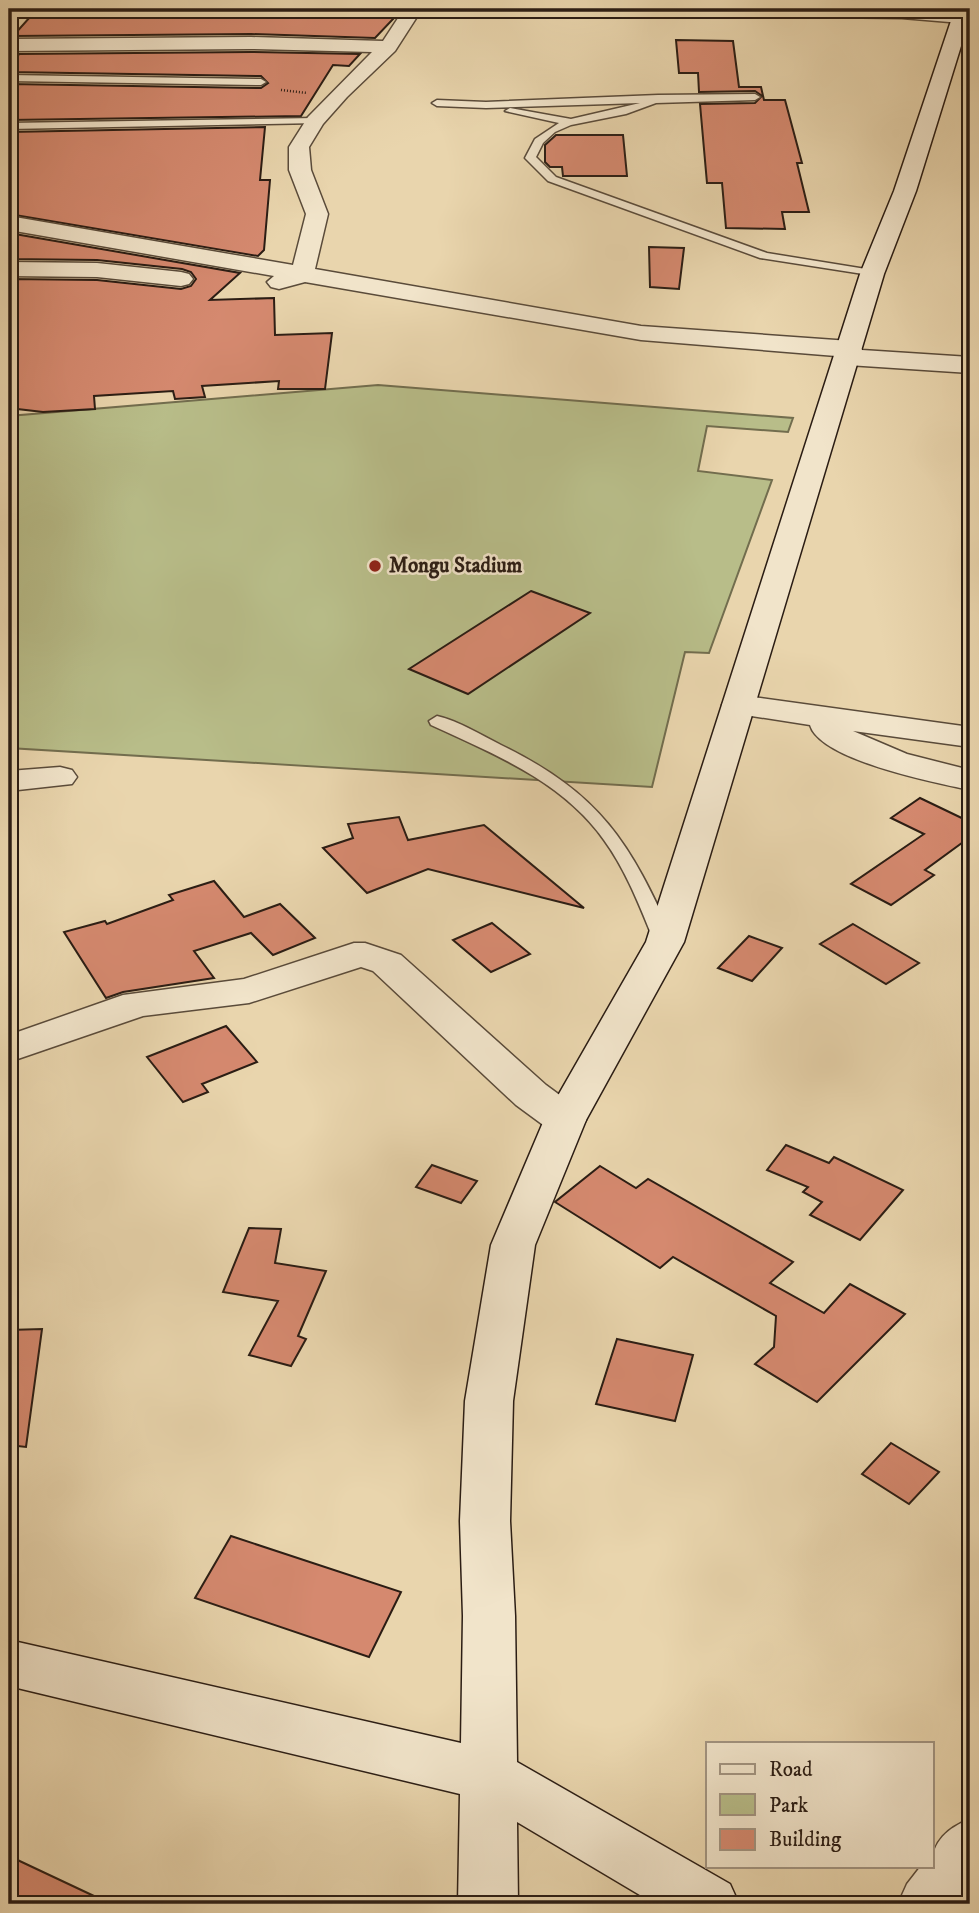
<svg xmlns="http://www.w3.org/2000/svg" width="979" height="1913" font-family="'IM FELL DW Pica',serif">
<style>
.green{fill:#b8bd89;stroke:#726d4e;stroke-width:2}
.building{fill:#d5896f;stroke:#2b1d14;stroke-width:2}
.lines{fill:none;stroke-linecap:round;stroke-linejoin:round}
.lane-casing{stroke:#5a4b3a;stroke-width:3}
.street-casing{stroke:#5a4b3a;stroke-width:3}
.secondary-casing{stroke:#2b1d14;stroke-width:3}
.path{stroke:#2b1d14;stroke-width:2.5;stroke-dasharray:1 2;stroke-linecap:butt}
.lane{fill:#f1e4ca;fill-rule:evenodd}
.street{fill:#f1e4ca;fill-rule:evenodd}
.secondary{fill:#f1e4ca;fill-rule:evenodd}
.poi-dot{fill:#8f2418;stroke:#f1e4ca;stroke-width:2.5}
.labels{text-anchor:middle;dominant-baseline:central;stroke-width:5;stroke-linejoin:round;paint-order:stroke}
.far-poi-label{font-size:21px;font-weight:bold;fill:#2b1d14;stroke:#f1e4ca;text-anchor:start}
</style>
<rect width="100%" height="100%" fill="#e9d5ad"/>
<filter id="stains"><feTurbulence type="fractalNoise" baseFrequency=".00286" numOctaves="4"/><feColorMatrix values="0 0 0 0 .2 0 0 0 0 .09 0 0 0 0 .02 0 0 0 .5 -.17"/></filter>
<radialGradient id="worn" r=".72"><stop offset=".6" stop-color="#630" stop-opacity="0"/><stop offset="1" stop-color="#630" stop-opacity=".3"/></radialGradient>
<!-- green -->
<path class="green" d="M378,385l415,33 -5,14 -81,-6 -9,45 74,9 -63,173 -24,-1 -33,135 -643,-39v-332z"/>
<!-- building -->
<g class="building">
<path d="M262,9l59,3 2,-3h48l-4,9h27l-19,20 -124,-4 -238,2 17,-19h226z"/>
<path d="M676,40l57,1 6,46h22l3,13h21l17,63h-5l12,49h-27l3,17 -59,-1 -4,-45h-15l-7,-79 55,-1 7,-7 -7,-5 -56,1 -1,-19h-19z"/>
<path d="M251,52l109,2 -11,12 -16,-1 -32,51 -292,4v-36l252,4 7,-5 -7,-7 -252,-4 10,-18z"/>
<path d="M265,127l-5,53h10l-6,70 -6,6 -249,-42v-82z"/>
<path d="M556,135h67l4,41h-64l-1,-9h-12l-5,-5v-17z"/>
<path d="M9,233l231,40 -30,27 64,-2 1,37 57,-2 -7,56h-47l1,-8 -77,5 3,11 -30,2 -2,-8 -79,5 1,13 -52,3 -34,-4v-129l88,1 84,9 10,-3 5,-7 -5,-7 -9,-3 -85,-9 -88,-1z"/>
<path d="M649,247l35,1 -5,41 -29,-2z"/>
<path d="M531,591l59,22 -122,81 -59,-25z"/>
<path d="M920,798l50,24v15l-45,33 9,5 -43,30 -40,-21 73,-50 -33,-16z"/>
<path d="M399,817l9,23 76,-15 100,83 -156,-39 -61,24 -44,-45 30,-10 -5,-14z"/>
<path d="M214,881l30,36 36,-13 35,34 -42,17 -22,-22 -57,18 20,27 -91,14 -17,6 -42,-66 41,-11 2,3 66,-24 -4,-5z"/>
<path d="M492,923l38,31 -39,18 -38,-32z"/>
<path d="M853,924l66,39 -33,21 -66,-40z"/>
<path d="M749,936l33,12 -30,33 -34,-13z"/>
<path d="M226,1026l31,36 -55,22 6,8 -25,10 -36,-45z"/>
<path d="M786,1145l43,18 5,-6 69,33 -43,50 -50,-25 12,-13 -19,-10 5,-5 -41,-17z"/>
<path d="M432,1165l45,16 -16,22 -45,-16z"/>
<path d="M600,1166l36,22 12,-9 145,83 -23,21 54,30 26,-29 55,30 -88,88 -62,-38 19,-17 2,-31 -103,-59 -13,11 -105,-66z"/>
<path d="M249,1228l32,1 -6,34 51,8 -28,65 8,3 -15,27 -42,-11 29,-54 -55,-9z"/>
<path d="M42,1329l-16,118 -17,-2v-115z"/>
<path d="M617,1339l76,16 -18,66 -79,-17z"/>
<path d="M891,1443l48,29 -30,32 -47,-30z"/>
<path d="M231,1536l170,56 -32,65 -174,-59z"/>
<path d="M9,1856l102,48h-102z"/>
</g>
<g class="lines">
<defs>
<g id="lane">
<path d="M9,9h249l2,2 -4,3h-247z"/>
<path d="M9,75l252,4 5,3 -5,3 -252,-4z"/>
<path d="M658,95l97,-1 5,3 -5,3 -99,3 -30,11 -55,11 -16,7 -12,11 -7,14 20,20 211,76 105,17 6,4 -2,2 -116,-18 -212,-77 -23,-23 10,-19 24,-16 -54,-12 5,-3 61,11 69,-16 -154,5 -49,-2 -5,-3 5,-3 49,2z"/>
<path d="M315,118l4,1v4l-310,6v-6z"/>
<path d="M437,716c22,5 44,19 64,29 100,49 129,97 173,196l-3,4h-14l-3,-4c-14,-34 -28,-71 -50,-101 -42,-59 -110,-86 -173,-115l-2,-4z"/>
</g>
<g id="street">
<path d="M404,9h18l-27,42 -48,46 -24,27 -14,23 2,23 17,44 -13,55 326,57 209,15 9,3 3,6 108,7v16l-122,-8 -9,-3 -3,-6 -195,-16 -336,-58 -26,7 -8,-2 -4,-5 7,-6 -265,-46v-14l284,49 13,-51 -17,-44v-23l19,-30 64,-65 -121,-3 -242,2v-12l242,-2 132,4z"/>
<path d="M586,9h329l46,4 9,5 -9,5 -59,-5 -307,-4z"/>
<path d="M9,262l88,1 84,9 8,2 4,5 -4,5 -8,2 -84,-9 -88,-1z"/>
<path d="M738,695l232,32v20l-117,-16 54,23 63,16v20c-34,-7 -150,-30 -160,-65l-84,-13 -4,-7 4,-7z"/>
<path d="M60,767l12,3 5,7 -5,7 -63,7v-20z"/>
<path d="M354,943h11l36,12 145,130 34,25 6,10 -6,10 -15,4 -15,-4 -34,-25 -143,-134 -12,-4 -112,36 -106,13 -134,46v-27l114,-40 121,-16z"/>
<path d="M970,1819v75l-7,10h-65l9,-20 14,-18h11c0,-25 16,-38 38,-47z"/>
</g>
<path id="secondary" d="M955,9h15v8l-54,174 -32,83 -200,668 -98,178 -51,125 -22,156 -3,120 5,95 2,146 213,122 9,20h-84l-138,-82 1,82h-60l2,-110 -451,-108v-46l452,103 2,-127 -3,-95 5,-120 26,-156 53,-125 102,-178 214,-668 34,-83z"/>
</defs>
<!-- lane casing -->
<use href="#lane" class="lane-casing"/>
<!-- street casing -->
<use href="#street" class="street-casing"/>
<!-- secondary casing -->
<use href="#secondary" class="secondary-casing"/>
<!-- path -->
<path class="path" d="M281,90l26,3"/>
<!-- lane -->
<use href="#lane" class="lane"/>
<!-- street -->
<use href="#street" class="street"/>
<!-- secondary -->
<use href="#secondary" class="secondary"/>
</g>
<!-- markers -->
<circle class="poi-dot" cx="375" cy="566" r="7"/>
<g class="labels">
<!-- far-poi labels -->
<g class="far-poi-label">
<text x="389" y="566">Mongu Stadium</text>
</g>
</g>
<!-- margin -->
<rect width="979" height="1913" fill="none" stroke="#e9d5ad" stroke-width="35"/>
<rect x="10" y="10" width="958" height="1892" fill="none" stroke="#2b1d14" stroke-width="3.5"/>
<rect x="18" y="18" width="944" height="1878" fill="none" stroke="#2b1d14" stroke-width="2"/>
<!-- legend -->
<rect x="706" y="1742" width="228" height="126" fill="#f1e4ca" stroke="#a29481" stroke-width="2"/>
<rect x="720" y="1764" width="35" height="10" fill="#f1e4ca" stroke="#a29481" stroke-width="2"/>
<text x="769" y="1776" font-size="21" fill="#2b1d14">Road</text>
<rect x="720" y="1794" width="35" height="21" fill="#b8bd89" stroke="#a29481" stroke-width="2"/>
<text x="769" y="1812" font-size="21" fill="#2b1d14">Park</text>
<rect x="720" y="1829" width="35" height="21" fill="#d5896f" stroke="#a29481" stroke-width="2"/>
<text x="769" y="1846" font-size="21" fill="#2b1d14">Building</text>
<rect width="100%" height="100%" filter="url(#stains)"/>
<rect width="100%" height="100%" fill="url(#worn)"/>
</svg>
